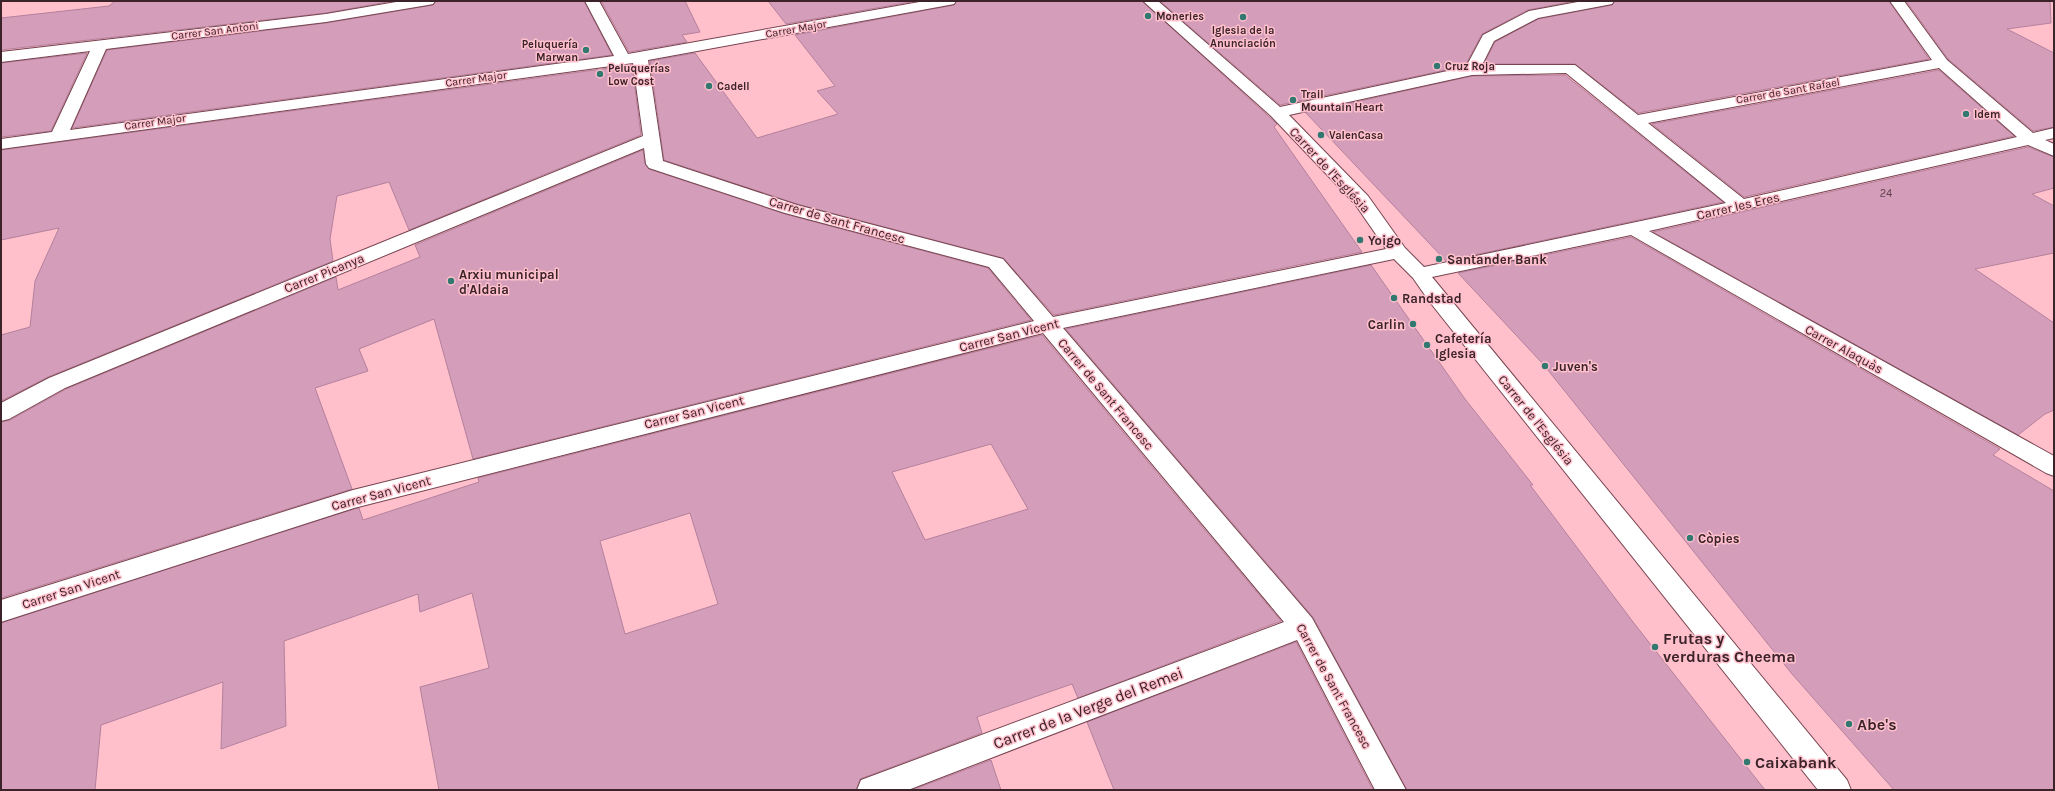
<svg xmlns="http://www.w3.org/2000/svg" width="2055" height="791" font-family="Karla,sans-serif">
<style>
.building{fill:#d49eba;stroke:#b4809c;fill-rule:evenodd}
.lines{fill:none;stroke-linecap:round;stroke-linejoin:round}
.minor-casing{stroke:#78434f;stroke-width:2}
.minor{fill:#fff;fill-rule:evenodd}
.poi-dot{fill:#317870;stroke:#ffc0cc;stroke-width:1.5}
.labels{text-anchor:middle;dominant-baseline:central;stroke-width:3;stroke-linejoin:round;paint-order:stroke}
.far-poi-label{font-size:11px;font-weight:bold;fill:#3b2329;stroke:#ffc0cc;text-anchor:start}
.far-street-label{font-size:11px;fill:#3b2329;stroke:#ffc0cc}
.number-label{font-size:11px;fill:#61424d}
.street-label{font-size:13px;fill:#3b2329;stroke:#ffc0cc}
.poi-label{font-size:13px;font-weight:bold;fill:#3b2329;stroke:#ffc0cc;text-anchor:start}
.near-poi-label{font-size:16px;font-weight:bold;fill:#3b2329;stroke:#ffc0cc;text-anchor:start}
.near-street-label{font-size:16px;fill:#3b2329;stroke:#ffc0cc}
</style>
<rect width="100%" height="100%" fill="#ffc0cc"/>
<!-- building -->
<g class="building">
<path d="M115,1h278l-67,12 -325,37v-32l108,-12z"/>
<path d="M436,1h148l28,54 -540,73 35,-78 219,-27 107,-18z"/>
<path d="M601,1h84l15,31 -18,3 5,7 -58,10z"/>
<path d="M768,1h148l-130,23z"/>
<path d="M957,1h185l135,123 -3,3 88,125 -308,63 -51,-57 -206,-54 -133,-44 -14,-99 45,-8 62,85 81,-24 -21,-23 18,-5 -40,-51 159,-30z"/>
<path d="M1160,1h415l-47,9 -46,24 -17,32 -185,39z"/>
<path d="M1615,1h274l40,58 -291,54 -63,-49h-91l11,-22 43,-23 74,-14z"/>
<path d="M1906,1h144l1,22 -44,6 47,24v74l-21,4 -85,-72z"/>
<path d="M87,53l-36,78 -50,6v-74z"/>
<path d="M632,65l9,70 -232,95 -20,-48 -52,14 -7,43 3,22 -285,116 -47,24v-66l29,-8 5,-46 24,-53 -58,12v-90z"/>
<path d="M1939,70l75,66 -270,61 -92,-73z"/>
<path d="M1565,75l158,127 -277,59 -140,-148 166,-37z"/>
<path d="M2028,147l26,10v31l-22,6 22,12v47l-79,16 79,54v87l-9,4 -27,21 -365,-203z"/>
<path d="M643,150l2,14 4,5 136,45 203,54 43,52 -558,139 -39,-140 -75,30 9,22 -53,17 37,101 -351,109v-176l9,-2 56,-31 270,-112 2,13 82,-33 -5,-12z"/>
<path d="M1631,237l369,212 -7,6 61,36v299h-160l-102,-116 -249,-310 -85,-91z"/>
<path d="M1371,265l94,134 68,86h-3l103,137 132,168h-358l-94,-173 -247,-288z"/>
<path d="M1042,335l239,286 -203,77 -6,-14 -95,33 5,16 -122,46 -4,11h-417l-19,-103 69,-19 -17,-75 -52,19 -2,-18 -134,47 2,85 -65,23 2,-67 -122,43 -6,65h-94v-167l353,-114 5,-1 4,12 116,-38 -1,-4zM991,444l37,65 -103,31 -33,-68zM690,513l28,91 -93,30 -25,-93z"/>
<path d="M1296,642l77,148h-259l-27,-68z"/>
<path d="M991,760l10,30h-89z"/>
</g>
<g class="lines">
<defs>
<path id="minor" d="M402,1h33l-2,3 -5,1 -102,17 -220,27 -36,81 544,-74 -29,-55h14l29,53 297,-53h31l-2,3 -5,1 -301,55 15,101 134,44 206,54 50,58 333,-68 -31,-45 -84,-88 -128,-115h15l122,106 186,-40 17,-32 46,-24 54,-10h31l-2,3 -5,1 -69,13 -44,23 -12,24h93l63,50 294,-55 -42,-59h14l43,59 86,73 21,-5v10l-9,2 9,4v12l-26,-11 -379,86 405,225v20l-8,-3 -415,-238 -199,42 415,503 4,10h-33l-389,-489 -16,-23 -19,-19 -331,69 249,290 94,172h-31l-78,-150 -389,150h-51l4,-10 423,-158 -241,-289 -689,175 -353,114v-22l352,-110 681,-169 -45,-54 -204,-54 -136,-45 -3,-4 -2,-16 -579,240 -56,31 -8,2v-18l48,-25 594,-242 -10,-73 -632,86v-10l51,-7 38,-81 -89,11v-10l325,-38zM1939,68l78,69 -273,62 -96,-76zM1566,73l160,130 -302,64 -19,-19 -37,-52 -79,-81 183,-40z"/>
</defs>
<!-- minor casing -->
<use href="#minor" class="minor-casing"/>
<!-- minor -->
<use href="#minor" class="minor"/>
</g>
<!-- markers -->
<g class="poi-dot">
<circle cx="1148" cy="16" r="4"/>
<circle cx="1243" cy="17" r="4"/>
<circle cx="586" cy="50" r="4"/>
<circle cx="1437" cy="66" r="4"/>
<circle cx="600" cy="74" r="4"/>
<circle cx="709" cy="86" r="4"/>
<circle cx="1293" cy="100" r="4"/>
<circle cx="1966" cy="114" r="4"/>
<circle cx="1321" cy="135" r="4"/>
<circle cx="1360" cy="240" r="4"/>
<circle cx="1439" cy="259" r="4"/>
<circle cx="451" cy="281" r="4"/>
<circle cx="1394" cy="298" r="4"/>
<circle cx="1413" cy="324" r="4"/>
<circle cx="1427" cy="345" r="4"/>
<circle cx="1545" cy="366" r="4"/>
<circle cx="1690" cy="538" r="4"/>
<circle cx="1655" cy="647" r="4"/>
<circle cx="1849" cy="724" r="4"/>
<circle cx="1747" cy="762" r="4"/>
</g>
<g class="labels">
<!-- far-poi labels -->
<g class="far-poi-label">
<text x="1156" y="16">Moneries</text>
<text x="1243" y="30" text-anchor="middle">Iglesia de la<tspan x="1243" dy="13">Anunciación</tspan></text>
<text x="578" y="44" text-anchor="end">Peluquería<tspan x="578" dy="13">Marwan</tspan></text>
<text x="1445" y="66">Cruz Roja</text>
<text x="608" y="68">Peluquerías<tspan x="608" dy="13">Low Cost</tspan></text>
<text x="717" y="86">Cadell</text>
<text x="1301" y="94">Trail<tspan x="1301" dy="13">Mountain Heart</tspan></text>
<text x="1974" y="114">Idem</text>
<text x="1329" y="135">ValenCasa</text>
</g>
<!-- far-street labels -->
<g class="far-street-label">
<text transform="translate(796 29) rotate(-10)">Carrer Major</text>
<text transform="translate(215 31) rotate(-7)">Carrer San Antoni</text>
<text transform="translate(476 79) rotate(-8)">Carrer Major</text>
<text transform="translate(1788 91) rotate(-10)">Carrer de Sant Rafael</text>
<text transform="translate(155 122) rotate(-8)">Carrer Major</text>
</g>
<!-- number labels -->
<g class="number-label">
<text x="1886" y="193">24</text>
</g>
<!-- street labels -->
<g class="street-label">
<text transform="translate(1330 170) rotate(47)">Carrer de l'Església</text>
<text transform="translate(1738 206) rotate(-13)">Carrer les Eres</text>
<text transform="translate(837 220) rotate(16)">Carrer de Sant Francesc</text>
<text transform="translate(324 273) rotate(-22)">Carrer Picanya</text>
<text transform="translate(1009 335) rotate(-14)">Carrer San Vicent</text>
<text transform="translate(1844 349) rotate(29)">Carrer Alaquàs</text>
<text transform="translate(1106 394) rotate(50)">Carrer de Sant Francesc</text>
<text transform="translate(694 412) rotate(-14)">Carrer San Vicent</text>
<text transform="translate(1536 420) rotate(51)">Carrer de l'Església</text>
<text transform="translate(381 493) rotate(-15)">Carrer San Vicent</text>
<text transform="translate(71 589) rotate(-18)">Carrer San Vicent</text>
<text transform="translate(1334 686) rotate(61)">Carrer de Sant Francesc</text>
</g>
<!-- poi labels -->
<g class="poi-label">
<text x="1368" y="240">Yoigo</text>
<text x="1447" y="259">Santander Bank</text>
<text x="459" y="274">Arxiu municipal<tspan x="459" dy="15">d'Aldaia</tspan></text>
<text x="1402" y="298">Randstad</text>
<text x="1405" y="324" text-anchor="end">Carlin</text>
<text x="1435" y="338">Cafetería<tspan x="1435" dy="15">Iglesia</tspan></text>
<text x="1553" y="366">Juven's</text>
<text x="1698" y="538">Còpies</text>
</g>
<!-- near-poi labels -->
<g class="near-poi-label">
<text x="1663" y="638">Frutas y<tspan x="1663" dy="18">verduras Cheema</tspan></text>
<text x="1857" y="724">Abe's</text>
<text x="1755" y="762">Caixabank</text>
</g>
<!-- near-street labels -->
<g class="near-street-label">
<text transform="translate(1088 708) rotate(-21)">Carrer de la Verge del Remei</text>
</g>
</g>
<!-- border -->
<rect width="2055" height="791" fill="none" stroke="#3b2329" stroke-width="4"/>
</svg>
